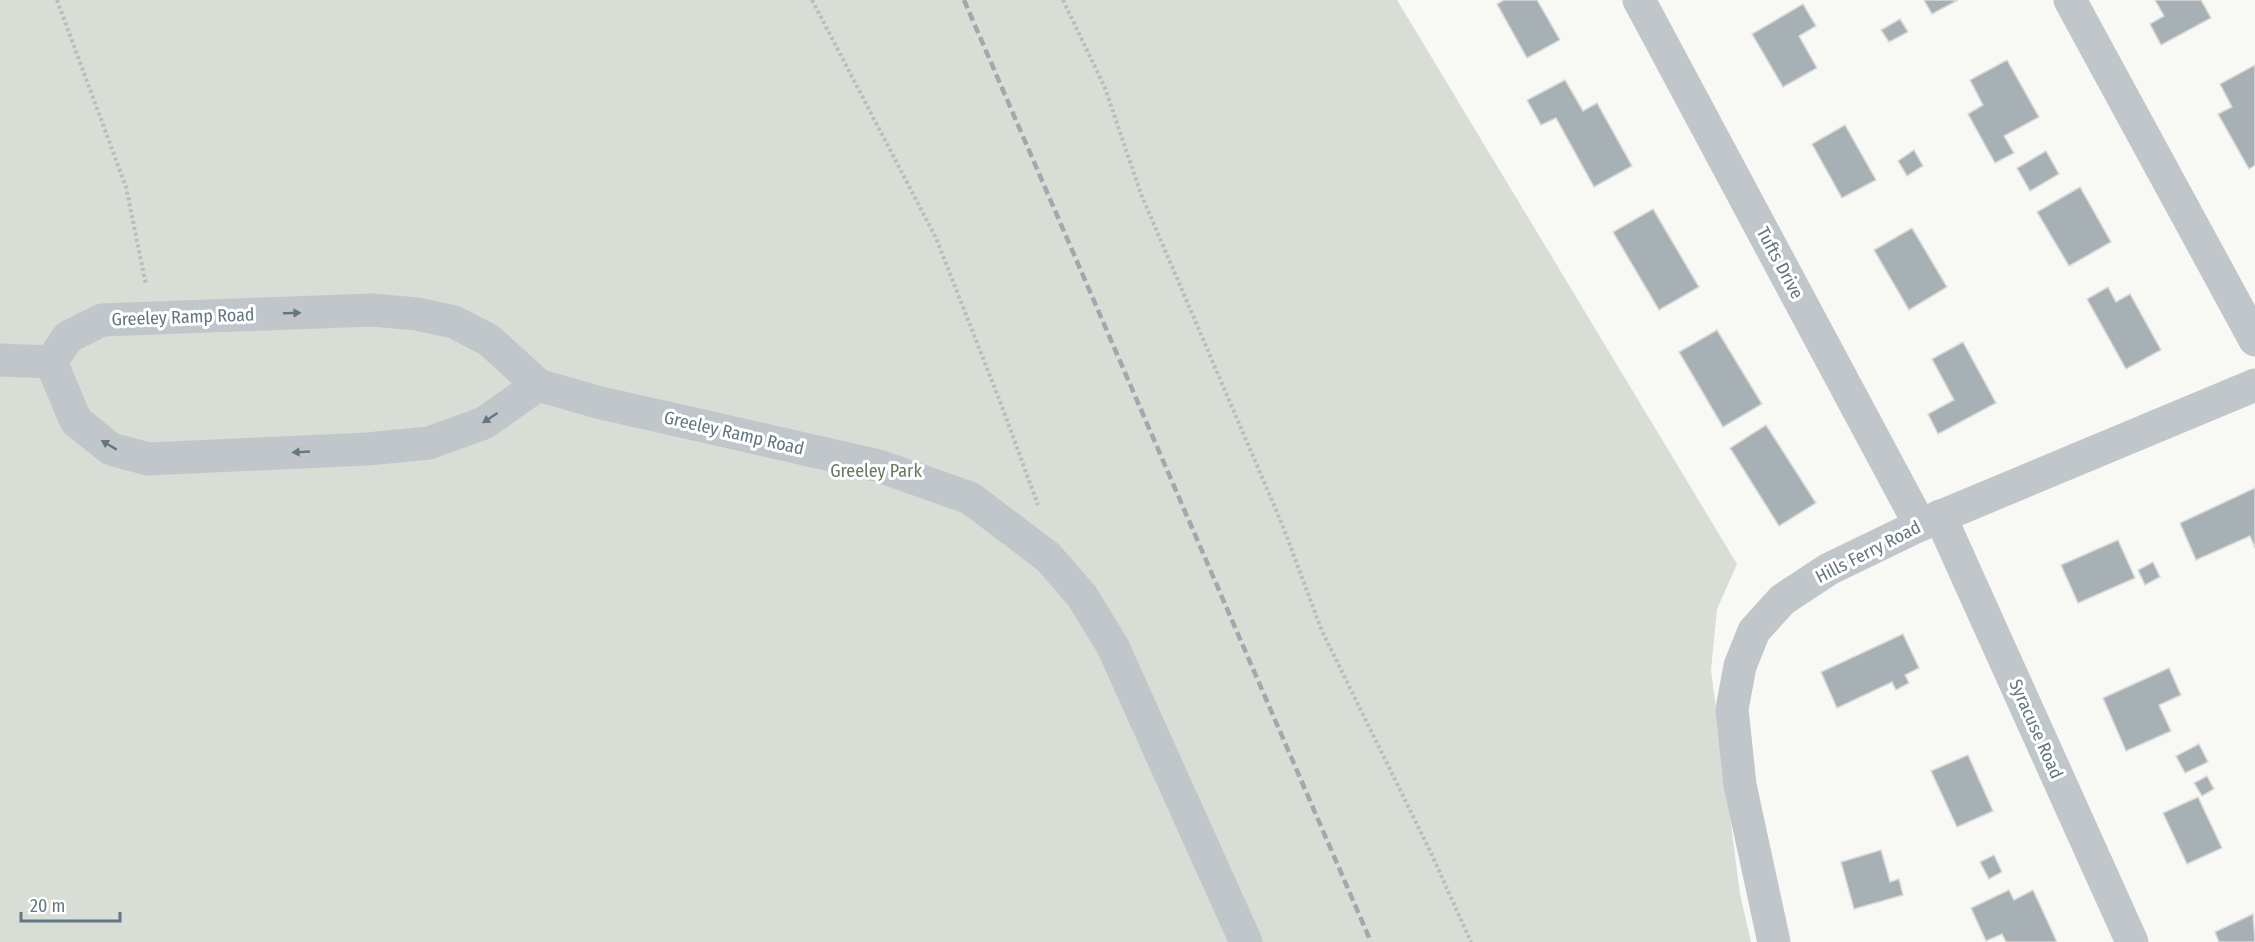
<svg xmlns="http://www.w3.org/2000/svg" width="2255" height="942" font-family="'Fira Sans Condensed',sans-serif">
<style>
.green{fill:#d8ddd5}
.building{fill:#a6b0b5;stroke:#dadad8;stroke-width:1.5}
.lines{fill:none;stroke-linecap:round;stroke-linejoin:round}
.path{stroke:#b9bdc0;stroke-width:4;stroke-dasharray:3 3;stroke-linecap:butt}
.minor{stroke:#c1c6ca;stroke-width:33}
.rail{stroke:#a0a9ae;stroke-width:4.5;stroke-dasharray:9 4.5;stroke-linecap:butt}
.oneway{fill:#637681}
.labels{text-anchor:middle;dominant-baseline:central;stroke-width:6;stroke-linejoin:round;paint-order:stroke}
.street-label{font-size:18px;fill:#637681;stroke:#fff}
.park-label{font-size:18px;fill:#687962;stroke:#fff}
</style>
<rect width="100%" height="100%" fill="#f8f8f5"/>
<!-- green -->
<path class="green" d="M0,0h1397l340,564 -20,45 -6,61 29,224 11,48h-1751z"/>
<!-- building -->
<g class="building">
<path d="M1504,0h33l23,40 -33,18 -30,-54z"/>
<path d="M1924,0h34l-26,14z"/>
<path d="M2155,0h46l10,18 -50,27 -11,-21 14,-8z"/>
<path d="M1803,4l13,22 -17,10 18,32 -34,19 -31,-53z"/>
<path d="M1900,19l8,13 -19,10 -8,-12z"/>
<path d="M2007,60l32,57 -35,19 10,17 -19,10 -27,-49 15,-9 -13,-25z"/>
<path d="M2255,65v100l-6,4 -31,-55 14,-7 -12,-23z"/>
<path d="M1565,80l18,31 14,-8 35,63 -38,21 -38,-69 -15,7 -14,-25z"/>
<path d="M1845,125l31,55 -34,18 -30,-54z"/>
<path d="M1914,150l9,16 -16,10 -9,-15z"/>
<path d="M2046,151l13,23 -29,17 -13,-23z"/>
<path d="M2080,187l31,55 -42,24 -32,-54z"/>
<path d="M1653,209l46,78 -40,23 -46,-78z"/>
<path d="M1912,228l35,59 -38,23 -35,-60z"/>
<path d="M2108,287l8,15 14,-8 31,56 -35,19 -39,-70z"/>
<path d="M1717,330l45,74 -39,23 -44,-75z"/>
<path d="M1963,342l33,61 -58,31 -10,-20 26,-14 -22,-41z"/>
<path d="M1766,425l50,78 -37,23 -49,-78z"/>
<path d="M2255,488v60l-5,-12 -54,24 -16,-37z"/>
<path d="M2118,540l17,38 -57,25 -17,-38z"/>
<path d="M2153,562l7,15 -15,8 -7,-15z"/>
<path d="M1903,634l16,34 -14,7 4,8 -13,7 -4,-8 -55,26 -16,-36z"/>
<path d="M2169,668l12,27 -22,10 12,26 -45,20 -23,-53z"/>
<path d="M2199,744l9,18 -23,11 -9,-17z"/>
<path d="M1968,755l25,56 -36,16 -26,-56z"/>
<path d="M2207,776l7,13 -12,7 -8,-13z"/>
<path d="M2198,797l24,51 -35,16 -24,-51z"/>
<path d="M1881,850l9,32 9,-3 4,16 -49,14 -13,-47z"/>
<path d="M1994,855l8,17 -13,7 -9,-17z"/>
<path d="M2009,890l5,10 19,-10 24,52h-51l-4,-8 -16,7 -15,-33z"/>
<path d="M2253,914l2,28h-36l-4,-10z"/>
</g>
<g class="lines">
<!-- path -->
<g class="path">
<path d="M57,0l69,187 20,98"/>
<path d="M812,0l124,238 65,166 37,101"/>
<path d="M1063,0l42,88 36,106 141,330 40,107 109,222 40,89"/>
</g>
<!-- minor -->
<g class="minor">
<path d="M1639,0l281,525"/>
<path d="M2070,0l185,340"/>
<path d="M0,360l51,2"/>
<path d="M538,385l-54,38 -55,20 -62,6 -219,10 -37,-10 -35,-28 -25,-59 17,-25 34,-17 270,-10 45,4 37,8 35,18 49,45 59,17 282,64 91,32 78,59 34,39 31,51 133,295"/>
<path d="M1940,516l192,426"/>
<path d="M1774,942l-34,-157 -8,-76 8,-43 14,-35 28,-31 47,-31 91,-44 335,-140"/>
</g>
<!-- rail -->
<path class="rail" d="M964,0l407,942"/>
</g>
<!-- one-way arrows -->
<defs><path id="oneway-solid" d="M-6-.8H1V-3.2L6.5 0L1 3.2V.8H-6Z" transform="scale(1.5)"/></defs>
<g class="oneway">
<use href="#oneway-solid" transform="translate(292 313) rotate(-2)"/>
<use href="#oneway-solid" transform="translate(490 418) rotate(147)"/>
<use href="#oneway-solid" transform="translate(109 445) rotate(-149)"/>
<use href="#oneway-solid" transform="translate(301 452) rotate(177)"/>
</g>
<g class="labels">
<!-- street labels -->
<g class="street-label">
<text transform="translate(1780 263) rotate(62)">Tufts Drive</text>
<text transform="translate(183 317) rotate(-2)">Greeley Ramp Road</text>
<text transform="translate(734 433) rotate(13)">Greeley Ramp Road</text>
<text transform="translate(1868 552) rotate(-27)">Hills Ferry Road</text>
<text transform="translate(2036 729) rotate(66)">Syracuse Road</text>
</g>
<!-- park labels -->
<g class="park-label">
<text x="876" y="471">Greeley Park</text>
</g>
</g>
<!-- scale -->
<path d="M21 912v9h99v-9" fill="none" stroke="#637681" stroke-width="3"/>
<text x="30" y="912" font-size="18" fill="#637681" stroke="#ffffff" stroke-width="4.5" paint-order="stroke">20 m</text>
</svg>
